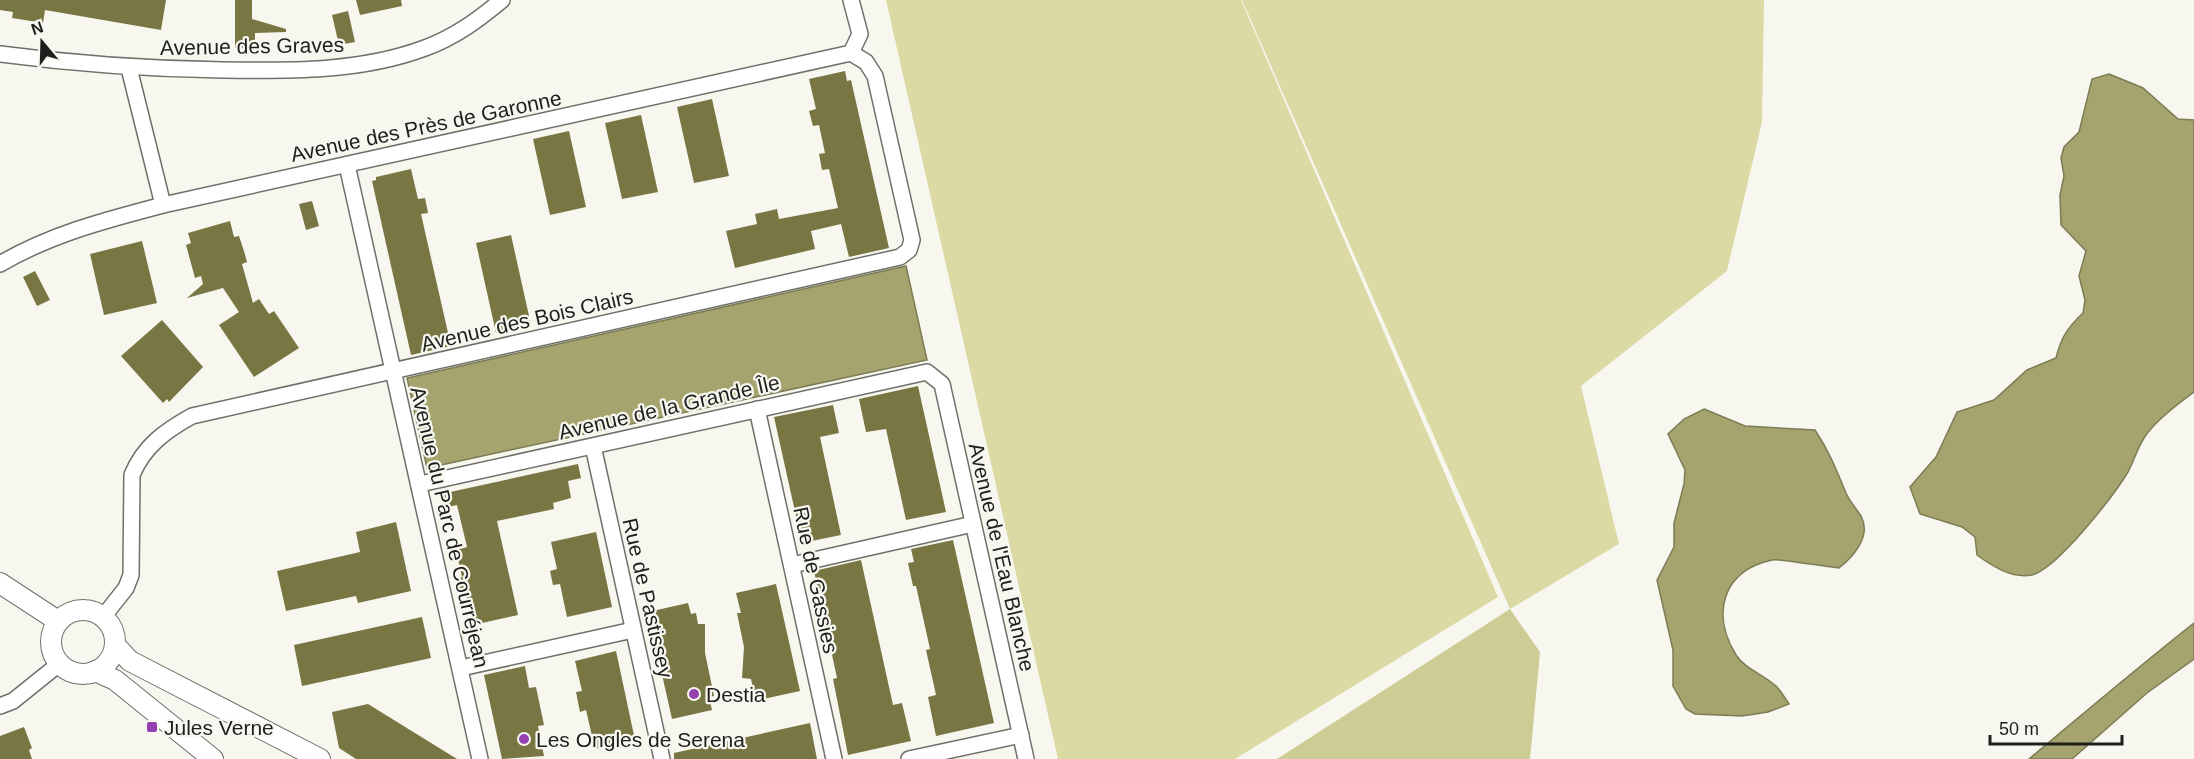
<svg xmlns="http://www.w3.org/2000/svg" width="2194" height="759" font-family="Arial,sans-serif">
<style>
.green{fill:#dbdaa5}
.forest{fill:#cccc94}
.water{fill:#a5a46e;stroke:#7c7c55;stroke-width:1.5}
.building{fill:#787642}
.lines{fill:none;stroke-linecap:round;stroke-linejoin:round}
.minor-casing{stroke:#70706b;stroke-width:18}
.tertiary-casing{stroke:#70706b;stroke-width:22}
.minor{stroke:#fff;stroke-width:15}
.tertiary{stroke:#fff;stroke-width:20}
.poi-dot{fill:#9440af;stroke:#f7f7f0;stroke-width:2}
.labels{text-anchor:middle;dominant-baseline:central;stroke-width:4.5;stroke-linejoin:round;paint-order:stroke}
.street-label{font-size:21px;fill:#1e1e1c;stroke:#f7f7f0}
.poi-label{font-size:21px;fill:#1e1e1c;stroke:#f7f7f0;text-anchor:start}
</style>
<rect width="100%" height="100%" fill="#f7f7f0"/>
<!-- green -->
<g class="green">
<path d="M886,0h355l257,597 -263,162h-177z"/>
<path d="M1242,0h522l-2,122 -35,149 -146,115 38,158 -109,65z"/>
</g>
<!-- forest -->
<path class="forest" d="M1510,609l30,43 -10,107h-253z"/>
<!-- water -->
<g class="water">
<path d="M2109,74l34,14 35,31 16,1v272c-16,12 -39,29 -50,46 -7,11 -10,23 -16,34 -14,23 -70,96 -96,103 -20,4 -40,-9 -55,-20l-2,-18 -13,-10 -42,-13 -10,-27 26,-30 21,-45 37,-12 33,-30 29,-12c5,-20 11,-30 27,-45l2,-13 -6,-24 7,-25 -25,-26 -1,-30 4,-19 -3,-18 3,-11 15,-15 13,-53z"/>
<path d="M906,266l21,94 -500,108 -20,-90z"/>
<path d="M1704,409l41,17 70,4c15,23 21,39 31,63 4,9 10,15 15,23 11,20 -8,41 -22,52 -13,-1 -61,-10 -67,-8 -50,11 -61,54 -36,95 8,13 28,20 40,31 5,5 9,12 13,18l-21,8 -26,4 -47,-2 -9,-5 -13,-23v-36l-16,-70 17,-33v-24l10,-39 1,-14 -17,-36 16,-15z"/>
<path d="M2194,623v36l-47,34 -75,66h-43c55,-46 109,-92 165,-136z"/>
</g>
<!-- building -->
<g class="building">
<path d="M0,0h166l-5,30 -116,-20 -2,13 -31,-5 1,-6 -13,-2z"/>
<path d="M235,0h17v19l34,10v3l-31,1v15h-20z"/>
<path d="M356,0h45l1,6 -42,9z"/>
<path d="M348,11l7,31 -16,3 -7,-30z"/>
<path d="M845,71l2,10 4,-1 38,168 -40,9 -8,-33 -30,7 4,18 -80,19 -9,-37 31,-7 -2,-10 22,-5 2,10 59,-11 -9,-39 -7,1 -3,-16 6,-1 -6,-28 -6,1 -4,-15 7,-2 -7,-30z"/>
<path d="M712,99l17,77 -35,7 -17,-76z"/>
<path d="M641,115l17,77 -36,7 -17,-76z"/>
<path d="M569,131l17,76 -36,8 -17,-76z"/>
<path d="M411,169l7,30 7,-1 3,15 -7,1 30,132 -40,9 -39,-174 4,-1v-3z"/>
<path d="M312,201l7,25 -13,4 -7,-26z"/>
<path d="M230,221l4,16 5,-1 5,15 3,11 -5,2 11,39 6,-4 10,15 5,-3 25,37 -45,29 -35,-52 20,-13 -16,-24 -36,10 16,-14 -2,-8 -6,2 -9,-33 5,-2 -3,-10z"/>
<path d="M511,235l20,90 -35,8 -20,-90z"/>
<path d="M142,241l15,62 -53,12 -14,-61z"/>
<path d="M35,271l15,29 -13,6 -14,-29z"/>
<path d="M162,320l41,47 -34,35 -2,-3 -4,4 -42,-47z"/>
<path d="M918,386l28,126 -40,8 -20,-91 -20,3 -7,-33z"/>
<path d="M833,405l6,28 -19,4 21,98 -39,8 -28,-126z"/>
<path d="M578,464l3,14 -13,3 3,17 -18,5 1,6 -57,12 21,94 -45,10 -8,-34 -6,2 -3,-14 6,-2 -6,-27 11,-3 -10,-42 -13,3 -3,-14z"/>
<path d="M396,522l15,69 -53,12 -2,-7 -70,15 -9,-40 83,-19 -4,-20z"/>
<path d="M596,532l16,75 -45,10 -7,-33 -7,1 -3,-14 7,-2 -6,-27z"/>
<path d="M953,540l41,183 -58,13 -8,-39 8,-2 -10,-45 4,-1 -14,-63h-3l-5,-23 6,-1 -3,-13z"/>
<path d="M861,560l32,145 9,-2 9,38 -63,14 -15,-76 4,-1 -23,-107z"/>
<path d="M776,584l24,107 -41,9 -1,-8 -4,1 -3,-14 -9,-1 2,-31 -7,-34h4l-5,-20z"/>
<path d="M688,603l3,11 5,-1 2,11h7v29l9,43 -5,1 3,13 -40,9 -24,-107z"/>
<path d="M422,617l9,41 -129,28 -8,-41z"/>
<path d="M616,651l19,89 -40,9 -9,-39 -6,2 -4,-20 6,-1 -7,-30z"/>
<path d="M525,666l4,22 7,-1 8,38 -6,1 6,30 -42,3 -18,-84z"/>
<path d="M368,704l89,55h-101l-17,-11 -7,-36z"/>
<path d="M810,723l7,36h-143v-6z"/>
<path d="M24,727l8,21 -3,2 3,9h-32v-23z"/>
</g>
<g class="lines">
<defs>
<g id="minor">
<path d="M851,0l9,34 -9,19"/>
<path d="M0,54c75,10 147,15 223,16 67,1 138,2 202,-22 30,-11 53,-28 77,-48"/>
<path d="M129,68l34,137"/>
<path d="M347,165l133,594"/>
<path d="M0,264c51,-30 106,-44 163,-59l688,-152 15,9 9,14 37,164 -3,10 -9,7 -708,159c-27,15 -48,30 -60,59l-1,100 -5,13 -23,29"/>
<path d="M757,409l77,350"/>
<path d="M593,446l69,313"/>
<path d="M420,484l507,-112 15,12 84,375"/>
<path d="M792,565l181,-41"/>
<path d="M461,668l172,-38"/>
<path d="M0,706l13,-5 46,-37"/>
<path d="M909,759l112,-24"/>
</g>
<g id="tertiary">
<path d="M0,583l58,38"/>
<circle cx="83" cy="642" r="32"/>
<path d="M115,645l15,16 190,98"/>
<path d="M95,671l20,9 98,79"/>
</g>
</defs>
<!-- minor casing -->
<use href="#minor" class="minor-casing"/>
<!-- tertiary casing -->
<use href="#tertiary" class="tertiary-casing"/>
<!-- minor -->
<use href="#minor" class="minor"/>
<!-- tertiary -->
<use href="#tertiary" class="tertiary"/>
</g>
<!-- markers -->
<g class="poi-dot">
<circle cx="694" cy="694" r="6"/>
<rect x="146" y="721" width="12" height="12" rx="3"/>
<circle cx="524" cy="739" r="6"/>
</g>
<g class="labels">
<!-- street labels -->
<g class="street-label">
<text transform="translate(252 46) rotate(-1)">Avenue des Graves</text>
<text transform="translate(426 126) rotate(-12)">Avenue des Près de Garonne</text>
<text transform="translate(527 320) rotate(-13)">Avenue des Bois Clairs</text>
<text transform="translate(669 407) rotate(-13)">Avenue de la Grande Île</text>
<text transform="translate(450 527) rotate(77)">Avenue du Parc de Courréjean</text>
<text transform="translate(1002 557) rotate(77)">Avenue de l'Eau Blanche</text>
<text transform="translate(816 580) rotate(78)">Rue de Gassies</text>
<text transform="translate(648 598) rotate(77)">Rue de Pastissey</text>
</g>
<!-- poi labels -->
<g class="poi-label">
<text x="706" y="694">Destia</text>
<text x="164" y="727">Jules Verne</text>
<text x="536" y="739">Les Ongles de Serena</text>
</g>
</g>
<!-- north arrow -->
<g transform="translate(42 42) rotate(341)" stroke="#f7f7f0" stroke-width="4.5" paint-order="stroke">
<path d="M0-4.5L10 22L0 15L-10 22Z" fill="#1e1e1c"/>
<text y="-9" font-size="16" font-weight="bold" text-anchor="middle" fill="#1e1e1c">N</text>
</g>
<!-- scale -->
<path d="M1990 735v9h132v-9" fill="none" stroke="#1e1e1c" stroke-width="3"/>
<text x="1999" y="735" font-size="18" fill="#1e1e1c" stroke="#f7f7f0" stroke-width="4.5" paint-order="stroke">50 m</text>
</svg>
